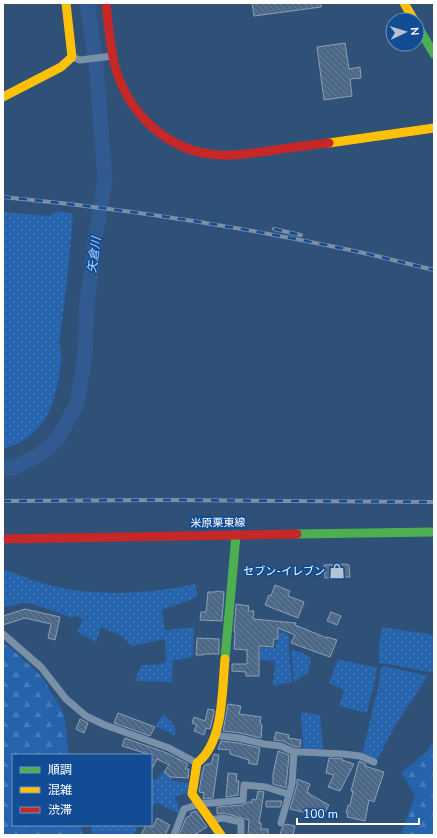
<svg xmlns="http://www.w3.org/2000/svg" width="437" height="838" font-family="'Nunito Sans','Noto Sans JP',sans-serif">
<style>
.green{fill:url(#green-dots)}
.forest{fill:url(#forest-firs)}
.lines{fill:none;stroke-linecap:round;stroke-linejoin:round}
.river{stroke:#315b90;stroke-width:15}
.building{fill:url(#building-back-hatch);stroke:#8ca0b7}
.street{stroke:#7990a9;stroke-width:7}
.fast{stroke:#4caf50;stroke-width:9}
.slow{stroke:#ffc107;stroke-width:9}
.jam{stroke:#c62828;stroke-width:9}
.rail-casing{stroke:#7a90a9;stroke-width:4}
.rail{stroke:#114c95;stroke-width:2.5;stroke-dasharray:8;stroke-linecap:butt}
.labels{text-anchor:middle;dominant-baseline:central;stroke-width:3.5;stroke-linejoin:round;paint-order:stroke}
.street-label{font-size:11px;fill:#fff;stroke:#114c95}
.poi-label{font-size:11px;fill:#fff;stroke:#114c95;text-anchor:end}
.water-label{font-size:12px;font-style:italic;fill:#add1fa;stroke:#114c95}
</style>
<defs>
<pattern id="green-dots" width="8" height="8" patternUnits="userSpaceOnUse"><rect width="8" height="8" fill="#2563ad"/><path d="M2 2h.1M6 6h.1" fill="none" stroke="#467ab9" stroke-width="1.8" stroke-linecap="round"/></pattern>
<pattern id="forest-firs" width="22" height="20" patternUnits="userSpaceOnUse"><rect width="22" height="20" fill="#2563ad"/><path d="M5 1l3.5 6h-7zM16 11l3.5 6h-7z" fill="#467ab9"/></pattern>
<pattern id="building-back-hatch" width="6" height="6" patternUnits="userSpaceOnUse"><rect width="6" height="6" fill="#4d6786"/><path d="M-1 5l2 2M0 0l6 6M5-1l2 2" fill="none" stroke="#687e98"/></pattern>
</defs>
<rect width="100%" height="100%" fill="#2f5077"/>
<!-- green -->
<g class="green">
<path d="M58,211l15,3c-3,41 -7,81 -13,121 -1,9 2,18 1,27 -5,42 -15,75 -58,87v-237l47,4z"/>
<path d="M3,569c16,6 33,13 50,17 47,11 95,8 142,-2l3,11 -5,4 -31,11 3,20 29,-3 -1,30 -20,4 -1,21 -37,-1 6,-16h14l11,-3 -1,-23 -33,7 -11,-10 -20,-9 -5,15 -19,-10 6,-13 -7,-3 -5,2c-8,-4 -38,-15 -46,-15 -11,0 -9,6 -22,2z"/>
<path d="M382,627l52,8v36l-5,1 -46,-9 -4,1v-20z"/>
<path d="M279,633h6l4,3v13l3,33 -19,4 2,-25 -15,-1v-12h15l1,-6h2z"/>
<path d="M291,650l7,1 12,6 1,2 -3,14 -14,9z"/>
<path d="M338,659l35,8 4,-1 -4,26 -1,-1 -5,22 -28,-7 5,-16 -15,-7z"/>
<path d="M384,666l44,10 -32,48 -19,36 -15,-5 14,-60 1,-1 4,-27z"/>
<path d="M301,712l19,3 3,34h-20z"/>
<path d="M163,715c7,5 10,8 13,15l-2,5 -19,-9z"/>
<path d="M163,772l9,7v2l20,2 -2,9 -16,5 4,7 1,10 -23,-12 -5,7v-31l5,2z"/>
<path d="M91,825h47l-4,10h-43z"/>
</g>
<!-- forest -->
<g class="forest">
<path d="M3,644l7,3 33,31 21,36 5,41h-56v70h68l2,10h-80z"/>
<path d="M434,740v95h-33l14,-40 -14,-22 26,-22z"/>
</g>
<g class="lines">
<!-- river -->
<path class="river" d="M3,468h9l14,-6 13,-7 9,-7 10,-10 19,-34 8,-49 2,-52 10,-76 8,-47 -9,-116 -9,-61"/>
</g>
<!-- building -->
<g class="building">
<path d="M252,3h69v4l-67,9z"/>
<path d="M345,43l4,26 11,-2 1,11 -11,1 2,17 -28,4 -7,-53z"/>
<path d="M345,564l4,1 1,12 -25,1 -1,-13z"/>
<path d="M275,585l15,6 -2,5 16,6 -6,16 -33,-13 4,-10 2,1z"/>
<path d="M216,591l8,1 -2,29 -22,-1 1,-8h5l2,-20h7z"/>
<path d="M236,604l13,2 -1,5h6l-1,8 43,4 -1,2 32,13v-1l10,3 -7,17 -39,-14 4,-8 -17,-7v11h-4l-1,8 -14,-1v30h-13v-4l-14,-1v-7h15v-14l-13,-1 1,-17h-1z"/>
<path d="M25,609l35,8 -5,23 -7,-2 3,-14 -26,-6 -22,7v-9z"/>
<path d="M331,612l10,4 -4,9 -10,-4z"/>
<path d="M197,638l22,1v15h-15v1h-8z"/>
<path d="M228,704l13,2 -2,8 22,3 -1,7 2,1 -1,13 -21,-5 -17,-2z"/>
<path d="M208,709l6,1v3l-4,16 -4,-1 -2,7 -10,-4 3,-6 -5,-2 2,-6 11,4z"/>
<path d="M118,713l37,14 -5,9 -36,-13z"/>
<path d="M80,719l8,4 -4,10 -8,-4z"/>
<path d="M276,732l13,3 -1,3 13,2 -1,7h-5l-12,-6 -9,-1z"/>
<path d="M125,738l42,15 21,11 -3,5h4l-1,9 -18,-1 -6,-5 5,-7 -12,-6 -6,12v-16l-29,-9z"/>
<path d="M221,741l17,2 22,5 -3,17 -9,-2 1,-3 -19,-6v-4l-12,-1z"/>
<path d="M278,751l11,4 -3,33 -13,-4v-10z"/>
<path d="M214,754l5,1 -6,43 -10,1 1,-6 -5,-1 3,-18 2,-8 3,-2h4z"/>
<path d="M329,758l14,1 -1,1 12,4 -14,27 -12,-4 6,-12 -8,-2z"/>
<path d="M359,761l7,3 -1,2 19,6 -10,30 -5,-2 -4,21 -18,-4 1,-4h-2l2,-8 2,1 3,-15h-2z"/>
<path d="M228,773l9,1 -1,7h3l-1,14 -12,2z"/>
<path d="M297,779l13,5 -3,8 2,1v1l20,11 -6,11 -10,-6 -2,4 -21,-5 7,-24z"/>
<path d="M258,791l6,1 -5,31h2v6h7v6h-20l1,-15 -25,-7 -7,1v-7l26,-2 5,-3h4v-3l4,1z"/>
<path d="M266,801h16l-2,6h-14z"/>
<path d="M196,811l11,16 -13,8h-15l7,-17 5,-3 -1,-2z"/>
<path d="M157,818l13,7 -5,10h-24l5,-10 7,2z"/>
<path d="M286,824l9,2 -2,9h-13l2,-7z"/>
</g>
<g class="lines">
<!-- street -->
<g class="street">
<path d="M72,57l8,3 33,-4"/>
<path d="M3,634l38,33 25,32 20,17 19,9 64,23 28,15"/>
<path d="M215,734l6,2 18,2 25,6 17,2 13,6h8l41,2 17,2 14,6"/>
<path d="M210,820l13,-2 18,4v13"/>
<path d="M281,823l11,-39 2,-32"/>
<path d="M174,835l10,-26 16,-5 43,-4 1,-15 22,2 22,7"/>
</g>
<!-- fast -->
<g class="fast">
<path d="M417,25l17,29"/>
<path d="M297,534l137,-2"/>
<path d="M225,659l11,-124"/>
</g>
<!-- slow -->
<g class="slow">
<path d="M404,3l10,17"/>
<path d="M3,97l58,-30 11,-10 -6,-54"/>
<path d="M329,143l105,-15"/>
<path d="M221,835l-29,-41 5,-31c27,-20 25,-74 28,-104"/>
</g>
<!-- jam -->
<g class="jam">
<path d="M106,3c2,21 4,43 9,63 13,48 54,87 105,89 16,1 32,-2 48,-4 20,-3 41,-6 61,-8"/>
<path d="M3,539l294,-5"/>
</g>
<defs>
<g id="rail">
<path d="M3,197c115,11 229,28 342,52 30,6 59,14 89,21"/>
<path d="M274,229l27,6"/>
<path d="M3,501l163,-1 268,2"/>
</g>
</defs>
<!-- rail casing -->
<use href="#rail" class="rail-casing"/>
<!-- rail -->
<use href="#rail" class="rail"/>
</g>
<!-- icons -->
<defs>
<symbol id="shop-bare" viewBox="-9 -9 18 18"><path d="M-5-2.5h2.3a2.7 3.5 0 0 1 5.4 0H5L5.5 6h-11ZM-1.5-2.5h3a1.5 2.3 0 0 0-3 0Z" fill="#b6c2cf" stroke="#114c95" stroke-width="2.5" paint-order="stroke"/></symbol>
</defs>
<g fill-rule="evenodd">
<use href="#shop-bare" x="326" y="560" width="22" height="22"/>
</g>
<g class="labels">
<!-- street labels -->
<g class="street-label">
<text transform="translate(218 523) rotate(-1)">米原栗東線</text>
</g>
<!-- poi labels -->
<g class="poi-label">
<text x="325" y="571">セブン-イレブン</text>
</g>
<!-- water labels -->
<g class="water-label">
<text transform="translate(94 255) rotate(-82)">矢倉川</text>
</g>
</g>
<!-- border -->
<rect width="437" height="838" fill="none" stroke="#ffffff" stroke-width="8"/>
<!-- legend -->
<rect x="12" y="754" width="140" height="72" fill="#114c95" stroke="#7094bf"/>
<rect x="20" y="767" width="20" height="6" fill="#4caf50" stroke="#7094bf"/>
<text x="48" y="774" font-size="12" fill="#ffffff">順調</text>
<rect x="20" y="787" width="20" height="6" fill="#ffc107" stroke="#7094bf"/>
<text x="48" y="794" font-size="12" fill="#ffffff">混雑</text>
<rect x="20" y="807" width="20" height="6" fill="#c62828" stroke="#7094bf"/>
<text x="48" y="814" font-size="12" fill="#ffffff">渋滞</text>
<!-- north arrow -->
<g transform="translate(405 32) rotate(86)"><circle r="19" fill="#114c95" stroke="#7094bf"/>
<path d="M0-3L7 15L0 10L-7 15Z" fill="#b6c2cf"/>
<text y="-6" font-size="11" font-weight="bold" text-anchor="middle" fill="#ffffff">N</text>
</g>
<!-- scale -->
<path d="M297 818v6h122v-6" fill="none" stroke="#ffffff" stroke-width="2"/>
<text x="303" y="818" font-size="12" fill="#ffffff" stroke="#114c95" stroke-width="3" paint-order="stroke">100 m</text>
</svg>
